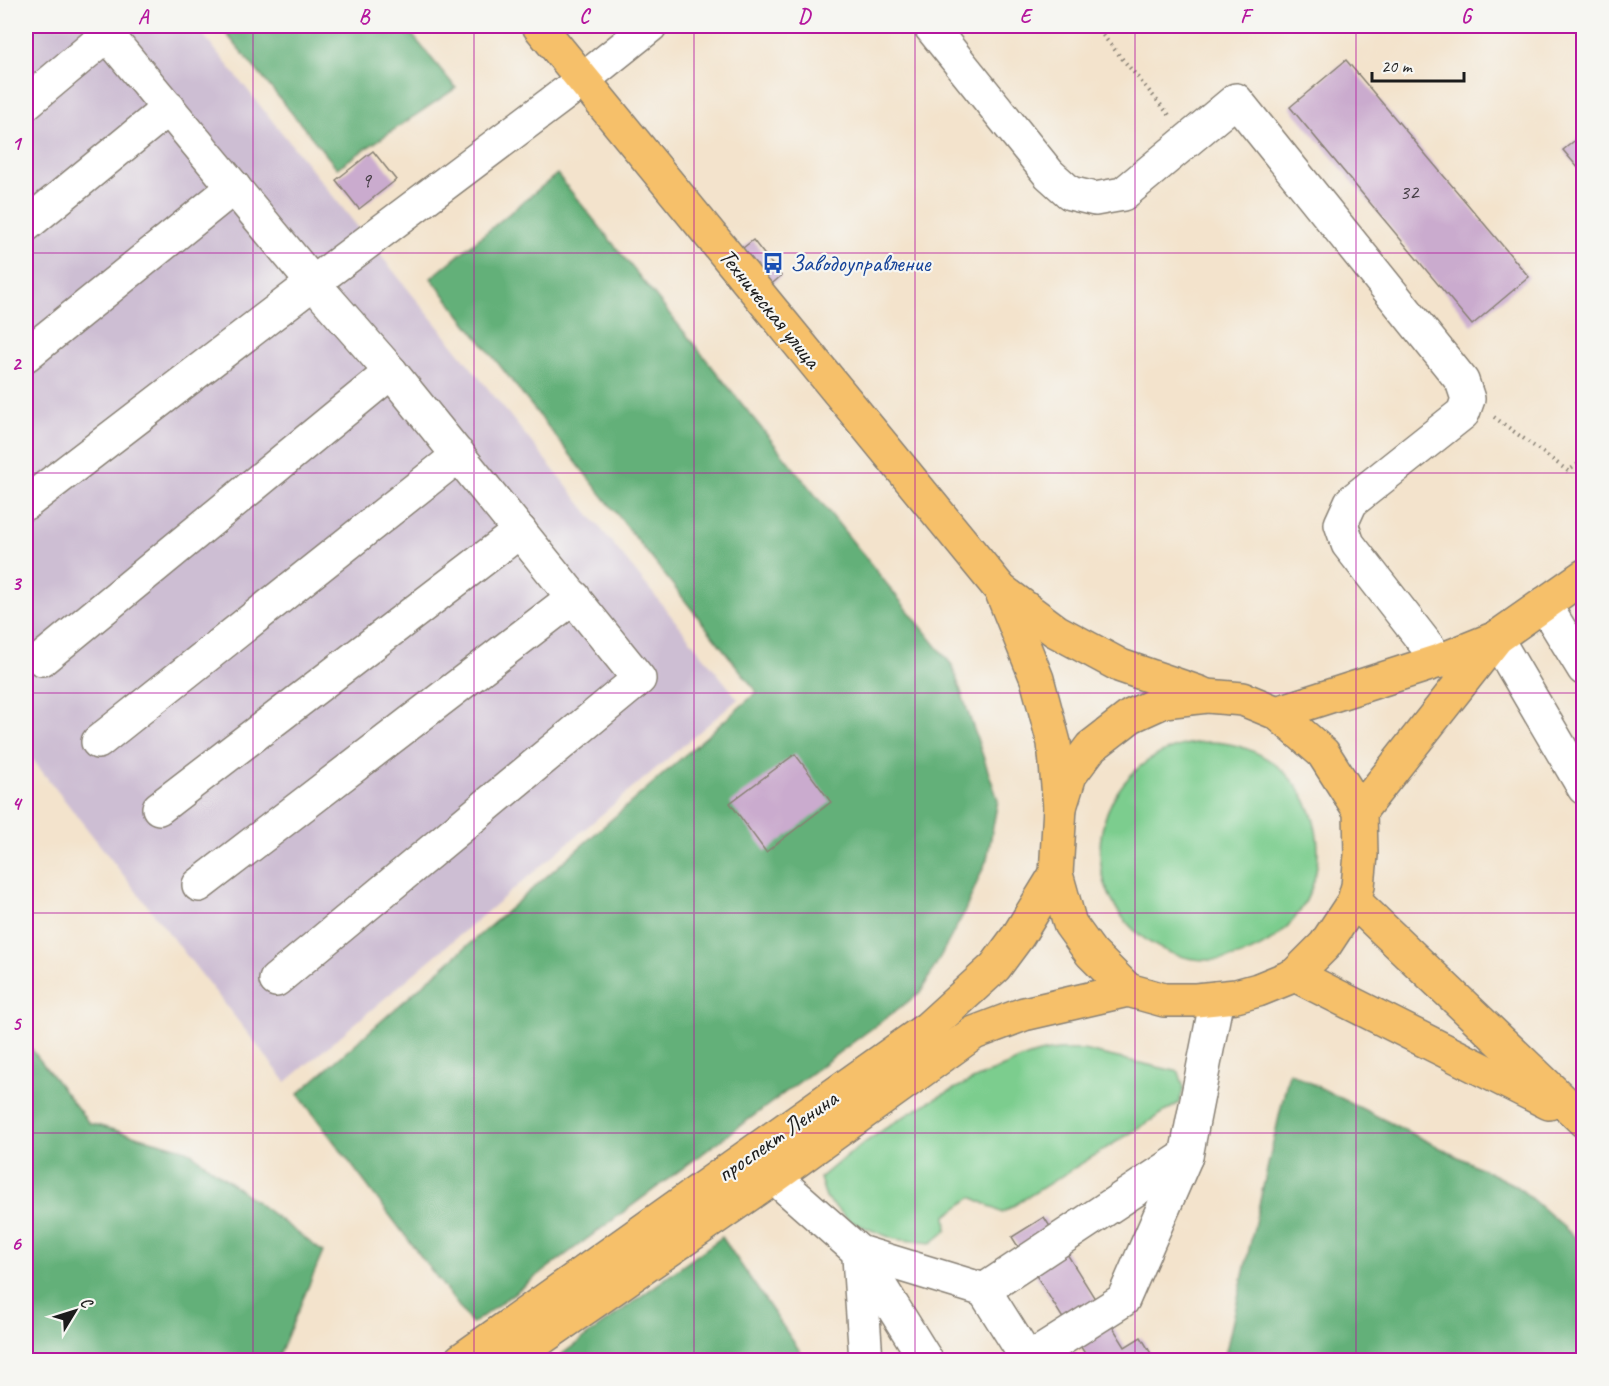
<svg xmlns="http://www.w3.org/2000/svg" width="1609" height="1386" font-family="Caveat,sans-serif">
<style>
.industrial{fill:#cdbed3}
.green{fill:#7bcd8e;stroke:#4c7455;stroke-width:1.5}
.forest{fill:#64b079;stroke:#40664a;stroke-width:1.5}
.building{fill:#caabce}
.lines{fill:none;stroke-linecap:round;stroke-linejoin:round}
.minor-casing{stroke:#888074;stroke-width:36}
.major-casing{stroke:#888074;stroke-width:36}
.path{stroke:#888074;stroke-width:4;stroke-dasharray:1.5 4.5;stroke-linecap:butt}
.minor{stroke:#fff;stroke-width:33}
.major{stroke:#f6c06b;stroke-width:33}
.grid{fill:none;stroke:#b5179e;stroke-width:1.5;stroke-opacity:0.55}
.labels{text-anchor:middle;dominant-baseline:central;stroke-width:4.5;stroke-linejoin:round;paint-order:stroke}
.number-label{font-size:21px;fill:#484048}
.transit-label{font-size:24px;fill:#164399;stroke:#f6f6f2;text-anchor:start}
.street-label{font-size:24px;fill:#1c1c1c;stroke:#f6f6f2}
.neatline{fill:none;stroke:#b5179e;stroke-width:2}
.grid-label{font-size:20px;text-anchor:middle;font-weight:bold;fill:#b5179e}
</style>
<rect width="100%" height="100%" fill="#f6f6f2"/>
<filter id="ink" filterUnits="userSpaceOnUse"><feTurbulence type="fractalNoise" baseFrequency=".0167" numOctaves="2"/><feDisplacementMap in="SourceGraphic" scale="12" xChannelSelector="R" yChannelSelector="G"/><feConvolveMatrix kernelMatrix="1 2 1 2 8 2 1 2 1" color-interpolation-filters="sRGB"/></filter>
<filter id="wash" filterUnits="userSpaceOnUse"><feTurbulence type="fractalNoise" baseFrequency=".008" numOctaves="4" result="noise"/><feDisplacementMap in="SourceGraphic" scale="24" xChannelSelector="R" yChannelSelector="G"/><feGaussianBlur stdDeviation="1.35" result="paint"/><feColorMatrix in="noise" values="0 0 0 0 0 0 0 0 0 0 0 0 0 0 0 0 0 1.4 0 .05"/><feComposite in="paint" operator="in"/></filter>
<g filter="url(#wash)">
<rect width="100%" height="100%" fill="#f3e3cc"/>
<!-- industrial -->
<path class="industrial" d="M26,26h170l542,673 -452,383 -260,-331z"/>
<!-- green -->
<g class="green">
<circle cx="1209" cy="851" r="109"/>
<path d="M1083,1050l96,22 5,16 -5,15 -177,110 -30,-16 -26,19 1,14 -16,13 -37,-4 -43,-17 -25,-24 -6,-20c54,-47 116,-84 183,-111 14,-6 32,-15 48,-16 10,-2 21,-1 32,-1z"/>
</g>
<!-- forest -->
<g class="forest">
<path d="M220,26h185l51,62 -119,80z"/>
<path d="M557,174l395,491 46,135 -11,59 -23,54 -43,79 -449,332 -174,-230 459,-402 -326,-414z"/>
<path d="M26,1042l63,81 98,27 136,102 -46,108h-251z"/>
<path d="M1289,1072l229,115 65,57v116h-359z"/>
<path d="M722,1237l84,123h-252z"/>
</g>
<g id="blocks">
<!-- building -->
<g class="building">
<path d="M1346,60l183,217 -57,48 -182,-218z"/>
<path d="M1584,133v42l-21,-25z"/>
<path d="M373,151l23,29 -37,29 -23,-29z"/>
<path d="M753,240l28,36 -14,12 -29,-36z"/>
<path d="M795,754l36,48 -65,50 -36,-49z"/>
<path d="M1044,1217l81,130 16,-10 14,23h-66l-77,-123z"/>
</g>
</g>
</g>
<g filter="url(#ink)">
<use href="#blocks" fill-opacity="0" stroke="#888074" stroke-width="1.5"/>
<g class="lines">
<defs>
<g id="minor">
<path d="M100,26l213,257 78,89 248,307 -363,301"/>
<path d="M930,26l119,148 21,19 25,6 28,-5 113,-94 226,281 6,18 -5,14 -112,89 -10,22 7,20 91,117"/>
<path d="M26,103l81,-68"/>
<path d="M26,225l143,-117"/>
<path d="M26,355l208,-168"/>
<path d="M26,503l287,-220 271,-204 66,-53"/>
<path d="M1544,604l40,65"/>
<path d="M1496,638l88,150"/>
<path d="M42,659l349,-287"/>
<path d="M98,742l361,-287"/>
<path d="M159,808l361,-277"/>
<path d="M199,885l375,-288"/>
<path d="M774,1177l85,75 125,38 202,-134 31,-158"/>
<path d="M859,1252l67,108"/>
<path d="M859,1257l7,103"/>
<path d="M984,1290l44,70"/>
<path d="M1028,1360l95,-60 63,-144"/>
</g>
<g id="major">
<path d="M539,26l462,564 55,41 65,35 79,27"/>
<path d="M1001,590l36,89 17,64 6,64 -4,67 14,50 21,29 37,37"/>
<path d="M1277,713l162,-52 57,-23 88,-62"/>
<path d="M1360,811l134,-170"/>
<path d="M1354,901l230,220"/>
<path d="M1295,975l254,128"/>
<path d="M461,1360l467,-332 67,-61 23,-31 38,-62"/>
<path d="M510,1360l264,-183 200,-144 50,-19 104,-24 36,10h32l40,-4 22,-6 37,-15 30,-30 29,-44 4,-15 3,-31 -1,-44 -37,-58 -46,-40 -34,-14 -36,-3 -43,5 -33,15 -40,31 -21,28 -10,32"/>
</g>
</defs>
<!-- minor casing -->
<use href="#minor" class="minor-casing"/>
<!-- major casing -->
<use href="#major" class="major-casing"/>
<!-- path -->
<g class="path">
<path d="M1095,26l75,90"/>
<path d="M1494,417l74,54 16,-11"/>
</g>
<!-- minor -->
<use href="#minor" class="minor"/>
<!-- major -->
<use href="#major" class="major"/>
</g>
</g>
<!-- grid -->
<path class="grid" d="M253,26v1334M474,26v1334M694,26v1334M915,26v1334M1135,26v1334M1356,26v1334M26,253h1558M26,473h1558M26,693h1558M26,913h1558M26,1133h1558"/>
<!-- icons -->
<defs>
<symbol id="bus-bare" viewBox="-9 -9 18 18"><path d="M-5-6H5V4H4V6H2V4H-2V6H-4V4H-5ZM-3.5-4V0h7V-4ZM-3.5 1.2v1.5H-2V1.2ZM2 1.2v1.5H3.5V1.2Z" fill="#1a4fb4" stroke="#f6f6f2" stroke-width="2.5" paint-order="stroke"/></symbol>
</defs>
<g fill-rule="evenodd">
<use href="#bus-bare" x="758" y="248" width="30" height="30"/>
</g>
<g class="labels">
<!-- number labels -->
<g class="number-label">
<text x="366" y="180">9</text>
<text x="1409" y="192">32</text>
</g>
<!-- transit labels -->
<g class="transit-label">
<text x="790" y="263">Заводоуправление</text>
</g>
<!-- street labels -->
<g class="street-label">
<text transform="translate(770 308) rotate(51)">Техническая улица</text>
<text transform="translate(777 1136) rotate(-35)">проспект Ленина</text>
</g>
</g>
<!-- margin -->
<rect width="1609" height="1386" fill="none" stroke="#f6f6f2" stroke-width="66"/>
<!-- north arrow -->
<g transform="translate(75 1311) rotate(52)" stroke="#f6f6f2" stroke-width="4.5" paint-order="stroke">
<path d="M0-4.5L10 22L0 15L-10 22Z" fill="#1c1c1c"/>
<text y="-9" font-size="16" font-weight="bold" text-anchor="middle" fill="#1c1c1c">С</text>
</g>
<!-- scale -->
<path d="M1372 72v9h92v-9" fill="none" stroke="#1c1c1c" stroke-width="3"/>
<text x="1381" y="72" font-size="18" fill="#1c1c1c" stroke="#f6f6f2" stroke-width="4.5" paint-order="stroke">20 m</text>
<rect x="33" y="33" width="1543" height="1320" class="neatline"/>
<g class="grid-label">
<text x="143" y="23">A</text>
<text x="364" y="23">B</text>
<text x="584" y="23">C</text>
<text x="804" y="23">D</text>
<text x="1025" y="23">E</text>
<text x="1245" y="23">F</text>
<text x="1466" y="23">G</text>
<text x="16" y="150">1</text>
<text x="16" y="370">2</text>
<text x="16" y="590">3</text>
<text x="16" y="810">4</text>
<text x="16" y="1030">5</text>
<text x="16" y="1250">6</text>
</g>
</svg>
